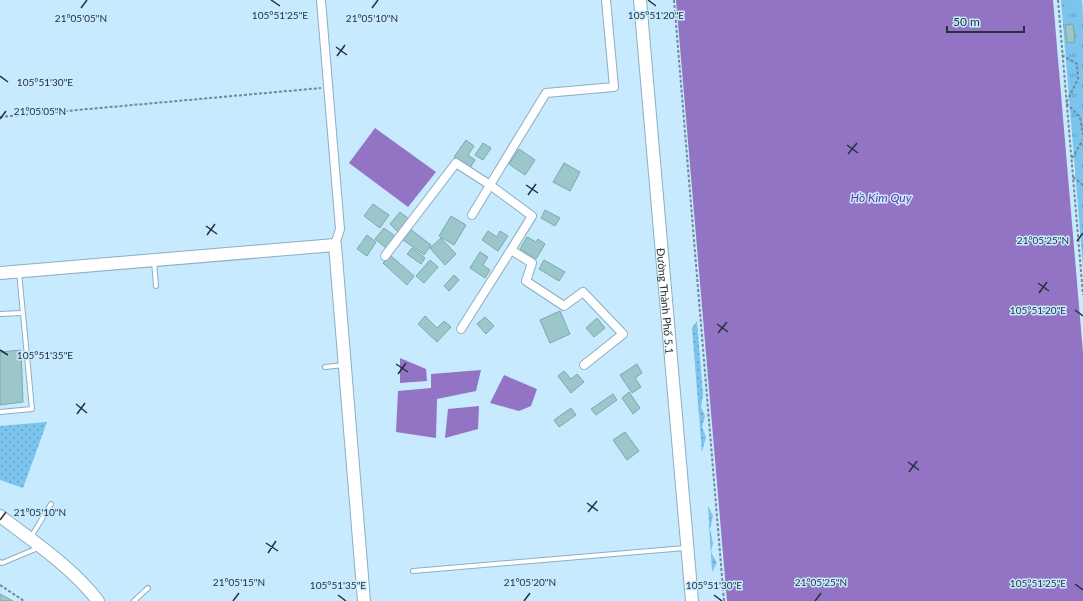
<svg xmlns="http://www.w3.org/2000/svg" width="1083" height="601" font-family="Lato,sans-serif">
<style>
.grass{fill:url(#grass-dots)}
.park{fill:url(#park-tufts)}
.water{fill:#9373c4}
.building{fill:#9bc7ca;stroke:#7da8ab}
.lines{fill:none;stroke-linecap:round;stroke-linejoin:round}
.lane-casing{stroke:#8daec2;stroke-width:6}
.street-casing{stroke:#8daec2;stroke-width:10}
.secondary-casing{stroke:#8daec2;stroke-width:14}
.path{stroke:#718997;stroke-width:2;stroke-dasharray:3 2;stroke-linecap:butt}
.lane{stroke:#fff;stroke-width:4}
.street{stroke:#fff;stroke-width:8}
.secondary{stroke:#fff;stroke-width:12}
.ticks{fill:none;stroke:#24323a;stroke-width:1.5}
.labels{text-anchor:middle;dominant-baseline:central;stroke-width:3;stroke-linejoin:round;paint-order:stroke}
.street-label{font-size:11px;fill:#24323a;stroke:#c7eaff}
.water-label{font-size:12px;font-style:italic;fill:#623697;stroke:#c7eaff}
.ticks-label{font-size:10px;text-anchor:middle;fill:#24323a;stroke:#c7eaff;stroke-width:3;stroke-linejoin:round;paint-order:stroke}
</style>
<defs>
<pattern id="grass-dots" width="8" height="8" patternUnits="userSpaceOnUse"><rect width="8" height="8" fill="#7ac4ed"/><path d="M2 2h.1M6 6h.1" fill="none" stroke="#64a0c1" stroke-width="1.8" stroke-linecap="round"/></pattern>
<pattern id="park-tufts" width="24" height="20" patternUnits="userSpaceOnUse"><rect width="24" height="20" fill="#7ac4ed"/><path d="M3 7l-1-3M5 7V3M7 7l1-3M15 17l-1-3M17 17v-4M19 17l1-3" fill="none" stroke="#64a0c1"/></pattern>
</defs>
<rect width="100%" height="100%" fill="#c7eaff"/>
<!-- grass -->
<g class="grass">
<path d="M697,321l6,74 -2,12 4,9 -3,11 4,10 -4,15 -10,-124z"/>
<path d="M47,422l-24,66 -23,-8v-54z"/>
<path d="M708,506l5,10 -3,13 3,14 -2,9 6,11 -5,9z"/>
</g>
<!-- park -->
<path class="park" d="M1061,0h21l1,17v251z"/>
<!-- water -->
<g class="water">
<path d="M676,0h377l30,353v248h-356z"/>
<path d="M375,128l61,44 -28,35 -59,-44z"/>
<path d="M400,358l26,11 1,12 -27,2z"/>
<path d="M481,370l-5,21 -39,8 -1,39 -40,-6 2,-41 33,-3v-14z"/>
<path d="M504,375l33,14 -6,17 -12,5 -29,-8z"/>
<path d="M479,406l-1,23 -33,9 3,-29z"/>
</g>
<!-- building -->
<g class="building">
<path d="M1073,24l2,18 -8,1 -2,-18z"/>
<path d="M466,140l8,6 -6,9 7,5 -5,8 -16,-11z"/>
<path d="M483,143l8,5 -8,12 -8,-5z"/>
<path d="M519,149l16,11 -10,15 -16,-11z"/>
<path d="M564,163l16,9 -10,19 -17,-9z"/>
<path d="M373,204l16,11 -9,13 -16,-12z"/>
<path d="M545,210l15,8 -5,8 -14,-8z"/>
<path d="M400,212l9,7 -11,13 -8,-8z"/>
<path d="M451,216l15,9 -12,20 -15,-9z"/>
<path d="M384,228l11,8 -9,12 -11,-9z"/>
<path d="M410,229l21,16 -7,10 -22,-16z"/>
<path d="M488,231l9,6 3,-6 8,5 -10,15 -16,-11z"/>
<path d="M367,235l9,7 -9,14 -10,-7z"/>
<path d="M527,237l9,5 2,-3 7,5 -9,15 -16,-10z"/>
<path d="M441,238l15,16 -11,11 -15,-17z"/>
<path d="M412,248l13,10 -4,6 -14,-10z"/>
<path d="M480,252l8,5 -5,8 7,5 -5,8 -15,-10z"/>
<path d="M390,255l24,21 -7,9 -24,-22z"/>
<path d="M430,260l8,7 -14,16 -8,-7z"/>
<path d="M544,260l21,12 -6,9 -20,-12z"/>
<path d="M454,275l5,5 -10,11 -5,-5z"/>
<path d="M560,311l10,23 -20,9 -10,-23z"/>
<path d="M425,316l12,12 7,-7 7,6 -14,15 -19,-18z"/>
<path d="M485,317l9,9 -8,8 -9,-10z"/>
<path d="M597,318l8,10 -11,9 -8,-9z"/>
<path d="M21,350l2,52 -23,3v-53z"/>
<path d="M637,364l5,9 -7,5 6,9 -9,6 -12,-18z"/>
<path d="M564,371l7,8 6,-5 7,8 -13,11 -13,-17z"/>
<path d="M629,392l11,16 -7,6 -11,-16z"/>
<path d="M613,394l4,6 -21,15 -5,-6z"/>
<path d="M571,408l5,7 -17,12 -5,-7z"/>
<path d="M625,432l14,19 -12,9 -14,-20z"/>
<path d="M0,594l13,7h-13z"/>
</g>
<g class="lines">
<defs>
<g id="lane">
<path d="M154,261l2,25"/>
<path d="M0,314l22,-1"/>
<path d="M325,367l19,-2"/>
<path d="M0,412l32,-3 -13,-137"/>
<path d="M31,537l20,-33"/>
<path d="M0,562l2,1 36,-15"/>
<path d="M413,571l272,-23"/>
<path d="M134,601l14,-13"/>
</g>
<g id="street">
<path d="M321,0l19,229 -5,16"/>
<path d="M385,256l71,-93 34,22 -18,30"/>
<path d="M461,329l50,-79"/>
<path d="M584,365l39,-31 -40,-42 -19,14 -38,-25 6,-18 -21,-13 21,-34 -42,-31 56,-92 68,-6 -8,-87"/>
</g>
<g id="secondary">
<path id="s1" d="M640,0l52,601"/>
<path d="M0,273l335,-28 29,356"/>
<path d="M0,516c34,26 72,51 98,85"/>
</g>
</defs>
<!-- lane casing -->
<use href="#lane" class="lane-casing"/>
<!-- street casing -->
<use href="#street" class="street-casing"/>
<!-- secondary casing -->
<use href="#secondary" class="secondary-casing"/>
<!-- path -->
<g class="path">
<path d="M674,0l50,601"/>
<path d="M1058,0l25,295"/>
<path d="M1062,55l15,9 1,15 -12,24 14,14 3,18"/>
<path d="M0,117l321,-29"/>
<path d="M1072,158l11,-18"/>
<path d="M1073,177l10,8"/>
<path d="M0,585l24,16"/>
</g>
<!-- lane -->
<use href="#lane" class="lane"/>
<!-- street -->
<use href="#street" class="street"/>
<!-- secondary -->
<use href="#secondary" class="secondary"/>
</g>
<!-- ticks -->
<path class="ticks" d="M271,0l9,6M648,0l8,6M81,8l6,-8M372,8l6,-8M336,47l11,8M337,56l8,-11M0,76l8,6M0,119l6,-8M847,145l11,8M848,154l9,-11M526,185l12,8M528,195l8,-11M206,226l11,8M207,235l8,-11M1077,241l6,-8M1038,283l11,8M1039,293l8,-11M1075,310l8,6M717,324l11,8M718,333l9,-11M0,350l8,5M396,364l12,8M398,374l8,-11M76,404l11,9M77,414l8,-11M908,462l11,8M909,472l8,-11M587,503l11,8M588,512l9,-11M0,520l6,-8M266,543l12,8M268,553l8,-12M1075,584l8,6M338,595l8,6M714,595l8,6M233,601l6,-8M524,601l6,-8M815,601l6,-8"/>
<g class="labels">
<!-- street labels -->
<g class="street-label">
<text stroke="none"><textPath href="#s1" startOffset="302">Đường Thành Phố 5.1</textPath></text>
</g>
<!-- water labels -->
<g class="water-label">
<text x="881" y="197">Hồ Kim Quy</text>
</g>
</g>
<g class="ticks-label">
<text x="656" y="19">105°51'20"E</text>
<text x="280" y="19">105°51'25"E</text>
<text x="81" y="22">21°05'05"N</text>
<text x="372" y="22">21°05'10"N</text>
<text x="45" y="86">105°51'30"E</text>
<text x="40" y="115">21°05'05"N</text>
<text x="1043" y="244">21°05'25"N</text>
<text x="1038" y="314">105°51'20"E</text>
<text x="45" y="359">105°51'35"E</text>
<text x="40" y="516">21°05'10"N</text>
<text x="239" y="586">21°05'15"N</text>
<text x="530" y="586">21°05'20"N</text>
<text x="821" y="586">21°05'25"N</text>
<text x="1038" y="587">105°51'25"E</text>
<text x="338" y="589">105°51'35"E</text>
<text x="714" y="589">105°51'30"E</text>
</g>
<!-- scale -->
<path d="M947 26v6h77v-6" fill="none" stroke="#24323a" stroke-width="2"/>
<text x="953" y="26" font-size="12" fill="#24323a" stroke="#c7eaff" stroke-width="3" paint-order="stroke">50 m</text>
</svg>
